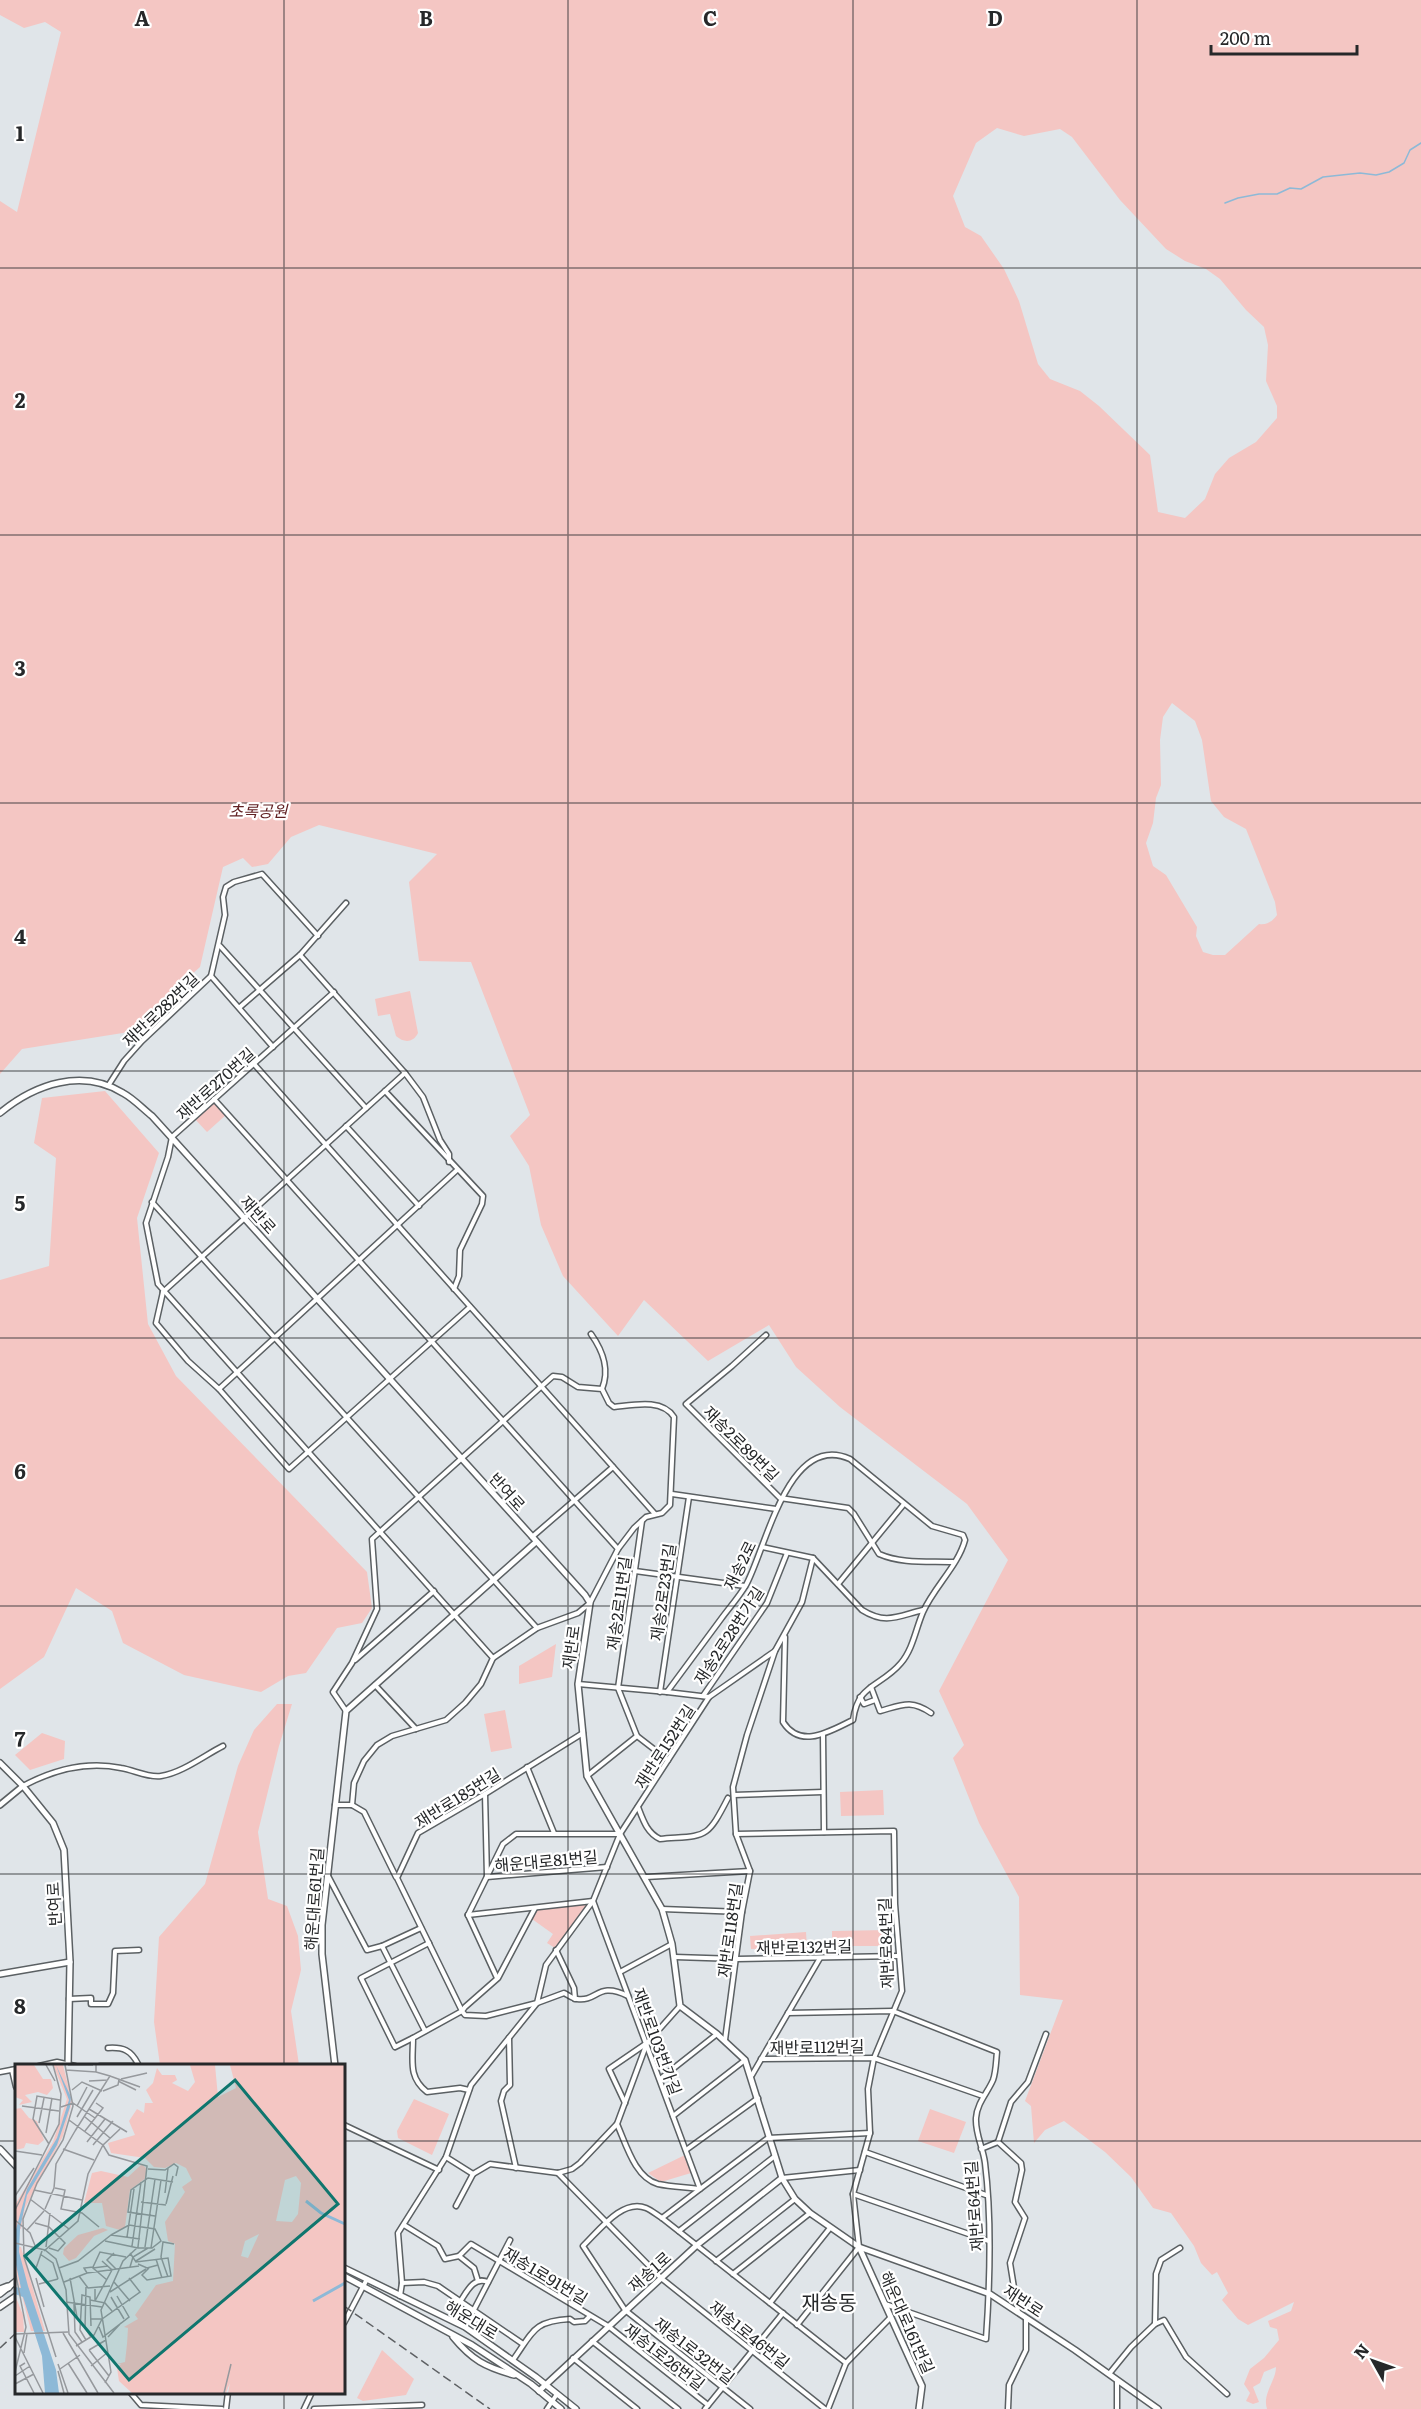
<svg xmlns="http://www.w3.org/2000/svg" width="1421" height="2409" font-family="Literata,'Noto Sans KR',serif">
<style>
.green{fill:#f4c6c3;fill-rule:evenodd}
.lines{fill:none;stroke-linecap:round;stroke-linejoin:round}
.stream{stroke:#8db9d7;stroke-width:1.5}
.minor-casing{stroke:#5b6063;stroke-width:7}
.tertiary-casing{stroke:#5b6063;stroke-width:8}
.secondary-casing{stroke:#5b6063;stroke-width:8}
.trunk-casing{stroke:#5b6063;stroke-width:10}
.minor{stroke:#fff;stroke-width:4}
.tertiary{stroke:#fff;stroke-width:4.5}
.secondary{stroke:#fff;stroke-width:5}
.trunk{stroke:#fff;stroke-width:7}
.rail{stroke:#5e6164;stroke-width:1.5;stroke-dasharray:9 4.5;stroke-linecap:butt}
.grid{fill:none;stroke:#26282a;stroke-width:1.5;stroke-opacity:0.55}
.labels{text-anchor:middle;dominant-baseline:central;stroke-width:4.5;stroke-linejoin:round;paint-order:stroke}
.park-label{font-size:16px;font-style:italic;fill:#612123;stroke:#fff}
.street-label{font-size:16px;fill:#26282a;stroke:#fff}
.quarter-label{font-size:20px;fill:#26282a;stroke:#fff}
.inset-river{fill:none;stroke:#8db9d7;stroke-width:3}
.inset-road{fill:none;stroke:#96999d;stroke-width:1.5}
.view{fill:#0f766e;fill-opacity:0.15;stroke:#0f766e;stroke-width:3}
.inset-edge{fill:none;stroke:#26282a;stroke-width:3}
.grid-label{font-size:20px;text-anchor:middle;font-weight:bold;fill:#26282a;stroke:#fff;stroke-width:4.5;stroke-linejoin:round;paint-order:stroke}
</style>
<rect width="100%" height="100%" fill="#e0e5e9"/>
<!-- green -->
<g class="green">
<path d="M0,0h1421v2409h-154c-5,-15 9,-28 9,-42l-12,5 -4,11 -7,4 6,15 -6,2 -7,-3 4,-8 -6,-9 6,-15 14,-11 15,-18 -2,-11 -7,-2 -2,-6 23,-10 3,-9 -46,23 -10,-6 -16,-19 6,-7 -11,-21 -5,3 -11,-12 -7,-17 -23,-33 -18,-5 -22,-31 -26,-25 -41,-31 -19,9 -11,13 -3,-37 -6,-5 38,-101 -43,-5 -1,-98 -40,-74 -26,-65 11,-13 -25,-54 69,-131 -41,-56 -127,-97 -44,-40 -27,-42 -61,36 -64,-61 -26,36 -55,-60 -22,-51 -12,-59 -19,-30 20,-21 -59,-153 -52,-1 -10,-79 28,-28 -118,-29 -28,12 -23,27 -16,3 -9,-9 -20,9 -23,100 -71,65 -107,17 -22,25v-873l17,11 44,-180 -16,-10 -21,6 -24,-13zM997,128l27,8 36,-7 12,8 48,63 46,49 19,12 21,8 14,10 26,31 18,17 4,18 -2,36 11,25v12l-21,24 -27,16 -14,16 -10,25 -20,19 -27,-6 -8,-57 -51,-49 -19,-15 -30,-12 -12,-15 -19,-63 -15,-32 -23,-33 -16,-9 -12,-31 23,-53zM1172,703l23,18 7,19 9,61 13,16 22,12 29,73 2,13c-5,7 -10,10 -18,9l-34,31h-12l-10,-3 -7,-16 1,-9 -31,-52 -13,-9 -7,-23 7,-20 3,-25 5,-13 -1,-45 3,-23z"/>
<path d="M410,991l8,42c-5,10 -14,10 -22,3l-6,-22 -12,2 -3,-17z"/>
<path d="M105,1091l54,62 -22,65 11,106 28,52 191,196 5,36 -10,15 -25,5 -31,45 -18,3 -27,16 -77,-17 -61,-32 -11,-32 -36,-23 -32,69 -44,32v-409l49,-14 7,-108 -22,-15 8,-45z"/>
<path d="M214,1099l13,15 -20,18 -13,-14z"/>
<path d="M556,1644l-4,33 -33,7v-18z"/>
<path d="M277,1704h15l-13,42 -21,86 10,67 19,7 11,30 3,34 -10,41 8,54h-139l-6,-43 5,-85 46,-53 33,-118 16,-36z"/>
<path d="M505,1710l7,38 -21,4 -7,-38z"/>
<path d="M42,1733l23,8 -1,18 -34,11 -15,-15z"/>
<path d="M883,1790l1,25 -43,1 -1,-24z"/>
<path d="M588,1903l-33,45 -8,-5 6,-9 -21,-15 4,-10z"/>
<path d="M888,1930v16h-56v-15z"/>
<path d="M806,1932l1,16 -56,1 -1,-13z"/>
<path d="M414,2099l35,15 -17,41 -34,-17 -1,-7z"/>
<path d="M930,2109l36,13 -12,31 -36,-12z"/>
<path d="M685,2155l6,18 -30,9 -13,-9z"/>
<path d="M382,2350l32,29 -8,16 -43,6 -6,-3z"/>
</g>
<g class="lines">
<!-- stream -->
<path class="stream" d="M1225,203l13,-5 21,-4h18l13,-6 11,1 22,-12 37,-4 16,2 13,-3 15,-9 6,-13 11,-7"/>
<defs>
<g id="minor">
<path d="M220,946l146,162"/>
<path d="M300,955l105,118 18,24 17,43 9,14v8"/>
<path d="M211,976l62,71"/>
<path d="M334,992l-162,145 -4,20 -22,66 12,61 335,374"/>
<path d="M240,1007l60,-52 46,-52"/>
<path d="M246,1055l409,459"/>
<path d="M108,1086l16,-25 18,-20 69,-65 14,-61 -2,-18 3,-10 8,-5 28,-8 56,62"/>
<path d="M385,1091l98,105 -1,8 -22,46 -1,26 -5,13"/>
<path d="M214,1099l404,450"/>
<path d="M346,1126l73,80"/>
<path d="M152,1202l385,426"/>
<path d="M163,1292l-7,31 32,38 31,28 70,80 181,-162"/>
<path d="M163,1292l242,-219"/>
<path d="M591,1334c12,17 19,35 11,55"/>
<path d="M766,1335l-34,31 -46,38 94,94 68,10 6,6 25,40c23,10 49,7 74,8"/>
<path d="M219,1389l238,-219"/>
<path d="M672,1494l104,15"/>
<path d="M642,1521l-24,167 19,48 31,24"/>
<path d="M532,1537l81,-70"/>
<path d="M762,1547l51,11 49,52c24,15 36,6 61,0"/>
<path d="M635,1571l110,15"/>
<path d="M838,1584l66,-80"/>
<path d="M355,1660l79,-69"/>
<path d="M578,1684l89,8c18,-24 36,-49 54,-73 8,-11 18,-22 25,-34 20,-36 42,-154 104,-126l82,67 31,9 2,5c-7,26 -31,47 -42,72 -7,16 -10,37 -22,51 -20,24 -43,20 -48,57 -23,11 -52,30 -70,2l2,-85"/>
<path d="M375,1685l41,44"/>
<path d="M871,1687l9,24c22,-6 31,-12 51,2"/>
<path d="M660,1692l29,-195"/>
<path d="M667,1692l42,5 66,-46 27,-49 11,-44"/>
<path d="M703,1696l64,-93 20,-50"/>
<path d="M860,1697l4,7 11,-4"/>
<path d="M346,1711l-13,-19 19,-29 25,-54 -5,-70 181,-163 9,1 16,10 24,2 7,14 5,4c19,-2 48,-9 60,10l-4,88 -8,8 -16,4 -12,11 -16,21 -28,54 -12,10 -41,15 -44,30 -12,26 -16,19 -19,17 -54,16 -15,9 -13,16 -10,22 -2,22"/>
<path d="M823,1734l1,98"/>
<path d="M527,1767l27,66"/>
<path d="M587,1776l50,-40"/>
<path d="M23,1786c30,-16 64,-25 98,-18 13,2 27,10 40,8 21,-3 44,-21 62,-30"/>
<path d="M485,1794l2,83 120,-10"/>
<path d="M734,1795l89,-3"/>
<path d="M335,1805h17l12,7 32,65"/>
<path d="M638,1807c5,13 9,26 22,32 46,-4 46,2 68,-41"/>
<path d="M736,1834l158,-3 1,73 7,87 -28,67 -6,31 2,44 -17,61 6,53 -62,78"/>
<path d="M328,1876l39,74 15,-4 43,85"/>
<path d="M646,1877l104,-6"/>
<path d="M535,1908l-37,70 -33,29 -3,4 3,4 21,1 51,-13 27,-10c4,2 9,6 13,6 21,3 20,-18 51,-3"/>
<path d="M662,1909l80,3"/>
<path d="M468,1915l125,-14 107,288 -38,29"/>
<path d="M468,1915l35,-71 13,-10h104"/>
<path d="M468,1915l29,63"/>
<path d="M382,1946l39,-18"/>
<path d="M556,1950l18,38 1,11"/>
<path d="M675,1957l62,2 161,-3"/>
<path d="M620,1972l52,-28"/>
<path d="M69,1999l22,-1v6h17l5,-11 2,-42 24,-1"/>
<path d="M788,2013l105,-2 104,41c-1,9 -1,20 -4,28 -5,12 -16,23 -17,38 -1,16 7,29 9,45 7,56 5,119 1,176l-101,-35"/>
<path d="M413,2038l-18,9 -34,-69 68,-35"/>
<path d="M509,2038l1,47 -6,6 -3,10 15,67"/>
<path d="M725,2040l17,-128 8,-41 -14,-37 -3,-47 14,-52 28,-84"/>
<path d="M108,2048c15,-1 23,2 30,16"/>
<path d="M761,2059l113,-1 109,38"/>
<path d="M39,2066l18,-4 18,4"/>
<path d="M100,2066h39"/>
<path d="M12,2070l4,17"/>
<path d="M0,2072l16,-3"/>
<path d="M752,2075l68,-117"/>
<path d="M660,2079l57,-45"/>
<path d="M469,2090l-9,-2 -33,4c-19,-15 -14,-31 -14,-54l49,-27 -65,-133 21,-45 67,-39 98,-61"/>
<path d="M625,2103l-16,-34 38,-26"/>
<path d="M673,2116l72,-56"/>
<path d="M617,2124c9,20 18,54 41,60 14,3 29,3 42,5l68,-51 102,-5"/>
<path d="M344,2125l95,45"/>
<path d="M998,2142l23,21 1,7 -7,32 10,16 -15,45 8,49"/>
<path d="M998,2142l13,-40 17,-20 18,-48"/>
<path d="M981,2149l17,-7"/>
<path d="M686,2150l72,-52"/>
<path d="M865,2152l121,43"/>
<path d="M446,2157l27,17 17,-10 68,9 14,-4 8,-6 37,-39 30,-81 33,-37"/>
<path d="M558,2173l103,105 164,131"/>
<path d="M782,2178l78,-8"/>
<path d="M853,2194l136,47"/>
<path d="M456,2206l17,-32"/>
<path d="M404,2225l34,21 7,13 14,-3 12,-12 137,82 100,79"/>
<path d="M679,2231l96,-75"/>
<path d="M459,2256l15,12 4,13"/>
<path d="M716,2261l79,-62"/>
<path d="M733,2274l77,-61"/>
<path d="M402,2283l22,-1 14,4 85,58"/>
<path d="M400,2296l2,-13 -4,-50 48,-76 25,-72 66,-82 9,-38 47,-64 27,-67 89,-137"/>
<path d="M460,2302c7,-11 14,-26 28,-20"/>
<path d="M770,2303l60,-75"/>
<path d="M344,2323l23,-44"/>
<path d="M1155,2324l9,-4 22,37 41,37"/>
<path d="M465,2327l45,-87"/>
<path d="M592,2341l86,68"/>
<path d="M573,2358l64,51"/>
<path d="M513,2360c20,-28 20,-39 57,-41l4,3 11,-1 5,-5"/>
<path d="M1109,2374l22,-27 24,-23 1,-50 5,-14 19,-12"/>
<path d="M1117,2381v28"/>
<path d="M130,2392l11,13 81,4"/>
<path d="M226,2409l2,-17"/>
<path d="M304,2409l8,-17"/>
<path d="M314,2409l108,-4"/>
<path d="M547,2409l10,-15"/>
<path d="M705,2409l78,-96"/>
<path d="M750,2409l-125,-99 -42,-64c15,-14 39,-48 63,-38 5,2 11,7 16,10l184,145"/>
<path d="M828,2409l18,-46 45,-46"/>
<path d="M1008,2409l1,-24 17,-35v-32"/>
</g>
<path id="tertiary" d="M0,1805l23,-19"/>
<g id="secondary">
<path d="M0,1113c35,-29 82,-45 123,-20 11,6 20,16 29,23l433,479 5,8 -12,81 9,92 75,133 10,35 8,62 37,28 28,26 37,118 13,21 15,14 49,34 131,47 85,56 83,59"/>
<path d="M0,1763l23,23 30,37 11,27 6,112 -2,104"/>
<path d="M0,1974l70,-12"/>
<path d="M335,2066l-13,-112v-29l24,-214 190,-169"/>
<path d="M0,2149l16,17"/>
<path d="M859,2247l63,139 -3,23"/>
<path d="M344,2268l121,59 71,50 40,32"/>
<path d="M344,2276l128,69 59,39 30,25"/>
<path d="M0,2294l16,-13"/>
<path d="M0,2307l16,-11"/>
<path d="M453,2337c19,23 32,30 61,38"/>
<path d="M539,2391l158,-146 85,-67"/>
</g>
<path id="trunk" d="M0,2290l8,-3"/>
</defs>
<!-- minor casing -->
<use href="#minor" class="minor-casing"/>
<!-- tertiary casing -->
<use href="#tertiary" class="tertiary-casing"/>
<!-- secondary casing -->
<use href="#secondary" class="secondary-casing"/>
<!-- trunk casing -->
<use href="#trunk" class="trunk-casing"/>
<!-- minor -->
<use href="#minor" class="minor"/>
<!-- tertiary -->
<use href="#tertiary" class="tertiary"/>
<!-- secondary -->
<use href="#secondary" class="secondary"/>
<!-- trunk -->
<use href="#trunk" class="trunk"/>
<!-- rail -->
<g class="rail">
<path d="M344,2306l146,103"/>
<path d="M0,2348l16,-15"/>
</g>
</g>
<!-- grid -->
<path class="grid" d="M284,0v2066M568,0v2409M853,0v2409M1137,0v2409M0,268h1421M0,535h1421M0,803h1421M0,1071h1421M0,1338h1421M0,1606h1421M0,1874h1421M0,2141h16M344,2141h1077M284,2392v17"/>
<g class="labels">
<!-- park labels -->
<g class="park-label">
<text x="258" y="810">초록공원</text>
</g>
<!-- street labels -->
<g class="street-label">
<text transform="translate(160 1009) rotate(-44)">재반로282번길</text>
<text transform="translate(215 1083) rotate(-42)">재반로270번길</text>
<text transform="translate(259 1214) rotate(48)">재반로</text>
<text transform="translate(742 1443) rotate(45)">재송2로89번길</text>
<text transform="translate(508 1491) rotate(48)">반여로</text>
<text transform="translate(739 1565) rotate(-64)">재송2로</text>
<text transform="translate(662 1592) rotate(-82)">재송2로23번길</text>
<text transform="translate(618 1603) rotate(-82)">재송2로11번길</text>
<text transform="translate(728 1635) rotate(-57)">재송2로28번가길</text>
<text transform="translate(570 1647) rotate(-82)">재반로</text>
<text transform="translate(664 1746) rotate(-57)">재반로152번길</text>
<text transform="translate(457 1797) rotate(-32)">재반로185번길</text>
<text transform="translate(546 1860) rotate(-5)">해운대로81번길</text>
<text transform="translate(313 1899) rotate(-86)">해운대로61번길</text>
<text transform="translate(53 1904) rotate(-93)">반여로</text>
<text transform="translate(729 1930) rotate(-82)">재반로118번길</text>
<text transform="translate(885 1943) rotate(-92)">재반로84번길</text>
<text transform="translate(804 1946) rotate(-1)">재반로132번길</text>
<text transform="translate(658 2041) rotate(70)">재반로103번가길</text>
<text transform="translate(817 2046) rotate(-1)">재반로112번길</text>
<text transform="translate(973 2206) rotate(-94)">재반로64번길</text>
<text transform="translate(649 2271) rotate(-42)">재송1로</text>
<text transform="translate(546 2275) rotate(31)">재송1로91번길</text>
<text transform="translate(1024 2300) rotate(33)">재반로</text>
<text transform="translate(472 2319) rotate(31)">해운대로</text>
<text transform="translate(908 2322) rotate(66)">해운대로161번길</text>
<text transform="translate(750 2334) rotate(39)">재송1로46번길</text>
<text transform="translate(695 2350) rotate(38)">재송1로32번길</text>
<text transform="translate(665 2356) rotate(38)">재송1로26번길</text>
</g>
<!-- quarter labels -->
<g class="quarter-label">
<text x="829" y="2301">재송동</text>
</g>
</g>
<!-- overview -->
<g transform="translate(15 2064)">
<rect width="330" height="330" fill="#e0e5e9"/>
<path d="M0,1h19l9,14h8l2,9 -6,7 -9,-3 -13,3 7,7 -13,3 4,-5 -8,-3zM38,1h10l9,37 -9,34 -38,72 -4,21 -6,-2v-22l38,-63 14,-43zM175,1h25l3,32 18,-9 -6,-23h115v328h-117l2,-10 -4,10h-94l-13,-12 -2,-13 4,-4h-4l8,-2 2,-18 1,-16 -4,-1 14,-8 -3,-4 21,-30 17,-4 2,-37 -7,-3 -3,-19 20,-30 -3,-5 10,-7 -6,-12 -10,-5 -11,5 -11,-1 -9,-9 -34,-5 -3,-10 27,-8 -6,-14 8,-12 7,4 1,-10h8l-7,-13 7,-7 4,-15 5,7h13l2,5 -5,3 16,8 7,-9zM281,112l5,7 -3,31 -6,8 -16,-1 9,-41zM244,170l-11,24 -7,-2 4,-15zM6,44l8,10 8,3 7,19 -6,5 -12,-2 -2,5 -9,2v-41zM127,100l5,5 -1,9 -16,12 -5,37 -5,3 -14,-4 -4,-23h-18l8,-30 9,-2 27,6zM88,164l5,2 -14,6 -18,22 -7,3 -6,-7 1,-6 14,-13zM0,182l6,1 24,84h-14l-16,-63zM0,231l8,20 1,17h-9z" fill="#f4c6c3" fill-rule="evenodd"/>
<path d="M41,1l15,32 -1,10 -13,38 -30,50 -7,34 -1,23 9,34 28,84 3,23h-14l-3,-37 -19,-59 -8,-3v-7l6,1 -6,-28v-27l12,-44 30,-51 12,-38z" fill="#8db9d7"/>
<path class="inset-river" d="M291,137l15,12 24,11M298,237l32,-18"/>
<path class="inset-road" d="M31,1l9,16M53,1h25M51,6l30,2v-7M95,12l30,11M106,15l26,-6M74,17l19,-1M103,17l18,9M57,26l10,-8 20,9M88,27l15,-6 1,-6M7,42l37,5M62,42l10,-19M46,43l12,-4 22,15M74,45l38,23M62,53l16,-27M70,53l25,21M54,56l34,25 17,-16M24,59l5,-25M60,67l35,-55 -14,-4M70,67l18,-23 -7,-5M31,69l6,-35M72,78l18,-23M34,80l-16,-25 4,-23 23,4M78,81l20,-24M48,85l31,11M0,87l27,4M133,105l17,1 9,-6 4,3 -2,9M40,124l10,2 -4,19 21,4 17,14M19,126l48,10M150,129l3,-25M0,132l19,-28M15,135l39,30M126,138l25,3M151,140l7,-28M30,145l9,-21 2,-24 19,-33M0,146l44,-86 2,-30 -8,-29M140,152l-27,-4 3,-22 17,-12 25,4M0,156l15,13 6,15M20,159l14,4 16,16 -7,8 -9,-3M12,166l17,-19M112,173l7,-48M90,177l33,7h14l9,-7 -6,-12 -26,-4 -18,10M0,179l30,7 11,9 10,31 3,44 45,59M117,182l9,-64M31,183l4,-34M130,183l10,-68M136,184l10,-68M27,187l-6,17 10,15M29,187l34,-30 10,-47 15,-29 6,10 38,11 -9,81 -15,14 -22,49 10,62 -6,11M99,189l-7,7 9,9M115,189l6,9 32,-4 3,18 -24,4 -5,-5 7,-7M25,190l13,9 5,16M141,195l6,19M121,197l19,-12M123,200l9,4 11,-3M115,203l3,-10 15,-9M44,204l19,-7 33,-26 29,4M0,206l11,57 -11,45M72,209l-3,-5 9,-1 7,-15 26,5M64,212l9,12 22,-2M153,213l-7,-20 2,-15 11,2M21,214l8,29M55,214l7,39M92,216l-14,-12 15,-2M49,218l23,-9 52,-7M99,218l16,19M24,220l19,-5M71,223l-1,41 6,9M80,225v12l10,2 7,8M95,228l36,-23M96,233l13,22M75,236l5,1 17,-31 -10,-9M51,238l36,5M59,240l1,28 7,10M75,255h12l38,-27 -11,-14M84,263l4,10 26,-20 -12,-21M48,269l35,60M0,270l53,-2M0,273l28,56M93,273l13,-14M71,276l-6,-10 2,-35 8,2 1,29M61,282l18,-11 8,-16M74,286l20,26M74,286l17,-10M9,289l3,-19M41,293l-32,-100 -1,-38 14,-36 26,-43 10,-34 -8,-41M10,299l-5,3 14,27M53,299l19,30M43,300l10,29M76,302l17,-14M45,305l20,-14M43,307l6,22M0,312l15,-10M0,320l19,-10M209,329l7,-29"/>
<path class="view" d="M220,16l103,124 -209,176 -104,-124z"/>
<rect width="330" height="330" class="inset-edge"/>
</g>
<g class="grid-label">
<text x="142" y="26">A</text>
<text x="426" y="26">B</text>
<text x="710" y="26">C</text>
<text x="995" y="26">D</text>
<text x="20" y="141">1</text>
<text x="20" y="408">2</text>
<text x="20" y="676">3</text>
<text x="20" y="944">4</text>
<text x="20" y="1211">5</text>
<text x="20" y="1479">6</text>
<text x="20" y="1747">7</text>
<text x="20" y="2014">8</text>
</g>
<!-- north arrow -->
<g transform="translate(1373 2361) rotate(310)" stroke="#ffffff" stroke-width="4.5" paint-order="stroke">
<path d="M0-4.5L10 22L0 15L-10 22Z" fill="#26282a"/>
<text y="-9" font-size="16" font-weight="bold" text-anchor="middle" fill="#26282a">N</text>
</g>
<!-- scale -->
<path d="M1211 45v9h146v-9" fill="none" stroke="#26282a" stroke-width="3"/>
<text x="1220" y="45" font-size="18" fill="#26282a" stroke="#ffffff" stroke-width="4.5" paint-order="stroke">200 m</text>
</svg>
